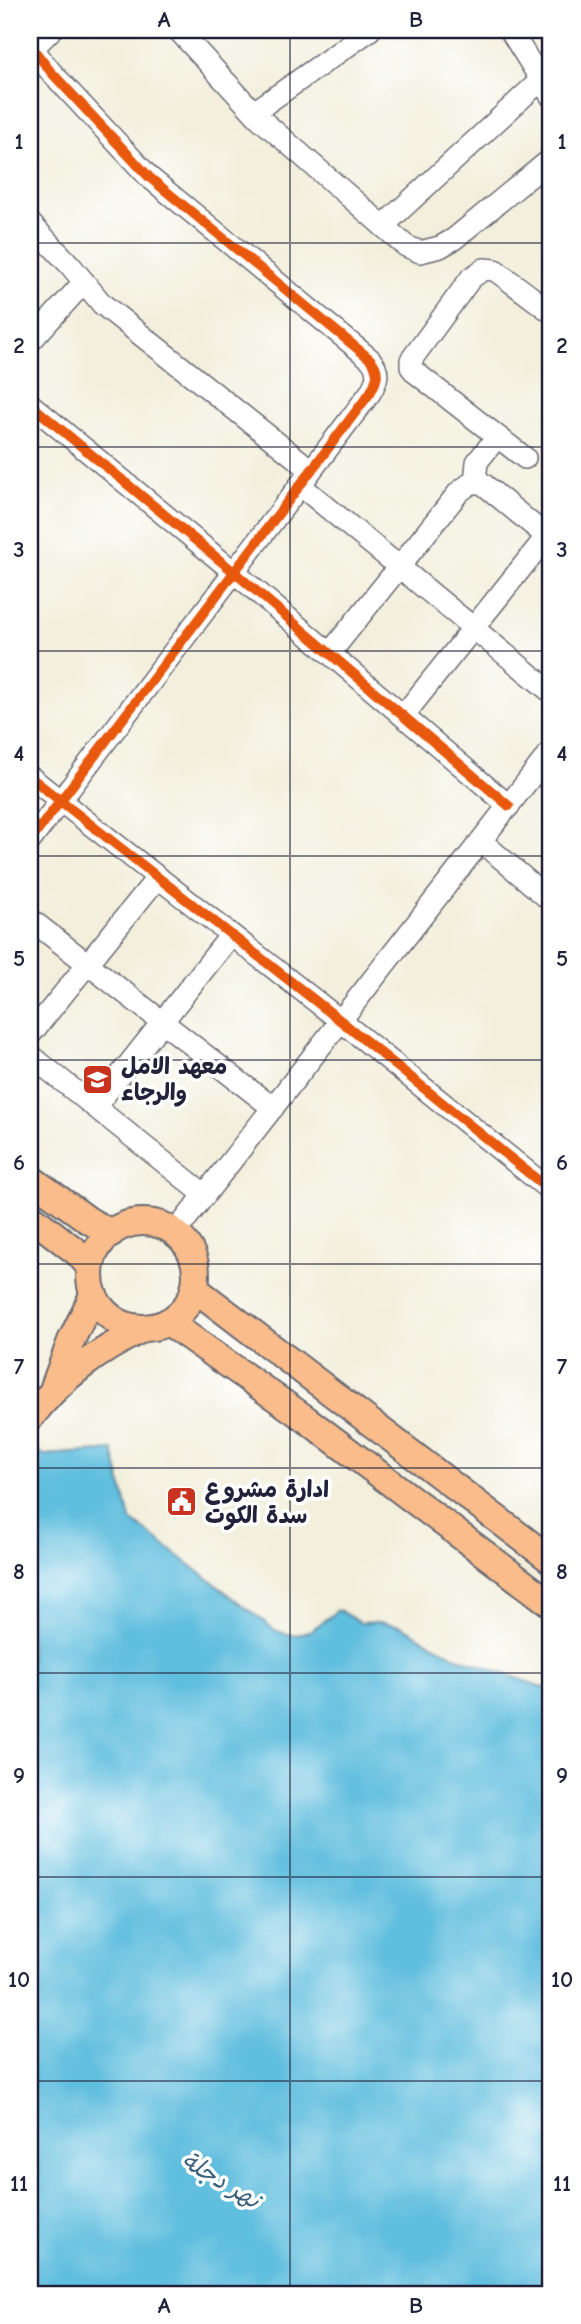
<svg xmlns="http://www.w3.org/2000/svg" width="581" height="2324" font-family="'Comic Neue','Playpen Sans Arabic',sans-serif">
<style>
.water{fill:#60bede;stroke:#41708c;stroke-width:2}
.lines{fill:none;stroke-linecap:round;stroke-linejoin:round}
.minor-casing{stroke:#6b6a73;stroke-width:24}
.major-casing{stroke:#6b6a73;stroke-width:30}
.minor{stroke:#fff;stroke-width:21}
.major{stroke:#f9bc8a;stroke-width:26}
.cycleway-casing{stroke:#fff;stroke-width:15}
.cycleway{stroke:#e8590c;stroke-width:10}
.grid{fill:none;stroke:#22223b;stroke-width:2;stroke-opacity:0.55}
.labels{text-anchor:middle;dominant-baseline:central;stroke-width:7;stroke-linejoin:round;paint-order:stroke}
.poi-label{font-size:23px;font-weight:bold;fill:#22223b;stroke:#fff;text-anchor:start}
.water-label{font-size:24px;font-style:italic;fill:#3b607c;stroke:#fff}
.neatline{fill:none;stroke:#22223b;stroke-width:2.5}
.grid-label{font-size:23px;text-anchor:middle;font-weight:bold;fill:#22223b}
</style>
<rect width="100%" height="100%" fill="#fff"/>
<filter id="ink" filterUnits="userSpaceOnUse"><feTurbulence type="fractalNoise" baseFrequency=".0143" numOctaves="2"/><feDisplacementMap in="SourceGraphic" scale="14" xChannelSelector="R" yChannelSelector="G"/><feConvolveMatrix kernelMatrix="1 2 1 2 8 2 1 2 1" color-interpolation-filters="sRGB"/></filter>
<filter id="wash" filterUnits="userSpaceOnUse"><feTurbulence type="fractalNoise" baseFrequency=".00686" numOctaves="4" result="noise"/><feDisplacementMap in="SourceGraphic" scale="28" xChannelSelector="R" yChannelSelector="G"/><feGaussianBlur stdDeviation="1.57" result="paint"/><feColorMatrix in="noise" values="0 0 0 0 0 0 0 0 0 0 0 0 0 0 0 0 0 1.4 0 .05"/><feComposite in="paint" operator="in"/></filter>
<g filter="url(#wash)">
<rect width="100%" height="100%" fill="#f2efdc"/>
<!-- water -->
<path class="water" d="M30,1444l14,11 69,-5 17,69 145,111c30,13 40,-3 63,-20l23,13 17,-1 23,4 53,30 97,34v604h-521z"/>
</g>
<g filter="url(#ink)">
<g class="lines">
<defs>
<g id="minor">
<path d="M178,30l80,87 148,129 14,6 20,-5 14,-8 97,-80"/>
<path d="M510,30l41,66"/>
<path d="M30,45l21,27 98,105 221,182c11,12 7,22 0,34l-340,448"/>
<path d="M30,51l21,-21"/>
<path d="M254,112l116,-82"/>
<path d="M30,223l40,42 32,39 209,166"/>
<path d="M383,226l158,-146"/>
<path d="M30,342l54,-60"/>
<path d="M30,404l204,168 275,234"/>
<path d="M525,458l-109,-85 -5,-6v-7l60,-82 13,-9 11,1 56,42"/>
<path d="M475,482l2,-20 20,-25"/>
<path d="M300,485l251,207"/>
<path d="M330,653l129,-161 12,-9h11l69,57"/>
<path d="M403,716l144,-180"/>
<path d="M30,777l311,244 210,170"/>
<path d="M481,841l70,60"/>
<path d="M30,919l243,189"/>
<path d="M30,1035l128,-158"/>
<path d="M30,1055l175,140"/>
<path d="M95,1107l136,-172"/>
<path d="M175,1233l376,-482"/>
</g>
<g id="major">
<path d="M30,1178l58,42 23,13"/>
<path d="M30,1216l48,37 12,14"/>
<circle cx="143" cy="1275" r="53"/>
<path d="M194,1288l357,272"/>
<path d="M168,1322l138,97 245,185"/>
<path d="M54,1387l17,-46 22,-46"/>
<path d="M30,1418c32,-42 67,-66 114,-90"/>
</g>
</defs>
<!-- minor casing -->
<use href="#minor" class="minor-casing"/>
<!-- major casing -->
<use href="#major" class="major-casing"/>
<!-- minor -->
<use href="#minor" class="minor"/>
<!-- major -->
<use href="#major" class="major"/>
<defs>
<g id="cycleway">
<path d="M30,45l21,27 98,105 221,182c11,12 7,22 0,34l-340,448"/>
<path d="M30,404l204,168 275,234"/>
<path d="M30,777l311,244 210,170"/>
</g>
</defs>
<!-- cycleway casing -->
<use href="#cycleway" class="cycleway-casing"/>
<!-- cycleway -->
<use href="#cycleway" class="cycleway"/>
</g>
</g>
<!-- grid -->
<path class="grid" d="M290,30v2264M30,243h521M30,447h521M30,651h521M30,856h521M30,1060h521M30,1264h521M30,1468h521M30,1673h521M30,1877h521M30,2081h521"/>
<!-- icons -->
<defs>
<symbol id="university-square" viewBox="-11 -11 22 22"><rect x="-9" y="-9" width="18" height="18" rx="4" fill="#c8321e" stroke="#fff"/><path d="M0-5L7-2L0 1L-7-2ZM-4 1L0 2.5L4 1V4Q0 6-4 4Z" fill="#fff"/></symbol>
<symbol id="civic-square" viewBox="-11 -11 22 22"><rect x="-9" y="-9" width="18" height="18" rx="4" fill="#c8321e" stroke="#fff"/><path d="M-.6-6.5H3V-4.5H.6V-3L4-1V1h2V6H-6V1h2V-1L-.6-3ZM-1.2 2.5V6h2.4V2.5Z" fill="#fff"/></symbol>
</defs>
<g fill-rule="evenodd">
<use href="#university-square" x="80" y="1062" width="35" height="35"/>
<use href="#civic-square" x="164" y="1484" width="35" height="35"/>
</g>
<g class="labels">
<!-- poi labels -->
<g class="poi-label">
<text x="121" y="1066">معهد الامل<tspan x="121" dy="26">والرجاء</tspan></text>
<text x="205" y="1489">ادارة مشروع<tspan x="205" dy="26">سدة الكوت</tspan></text>
</g>
<!-- water labels -->
<g class="water-label">
<text transform="translate(221 2180) rotate(31)">نهر دجلة</text>
</g>
</g>
<!-- margin -->
<rect width="581" height="2324" fill="none" stroke="#fff" stroke-width="77"/>
<rect x="38" y="38" width="504" height="2248" class="neatline"/>
<g class="grid-label">
<text x="164" y="27">A</text>
<text x="416" y="27">B</text>
<text x="19" y="149">1</text>
<text x="562" y="149">1</text>
<text x="19" y="353">2</text>
<text x="562" y="353">2</text>
<text x="19" y="557">3</text>
<text x="562" y="557">3</text>
<text x="19" y="761">4</text>
<text x="562" y="761">4</text>
<text x="19" y="966">5</text>
<text x="562" y="966">5</text>
<text x="19" y="1170">6</text>
<text x="562" y="1170">6</text>
<text x="19" y="1374">7</text>
<text x="562" y="1374">7</text>
<text x="19" y="1579">8</text>
<text x="562" y="1579">8</text>
<text x="19" y="1783">9</text>
<text x="562" y="1783">9</text>
<text x="19" y="1987">10</text>
<text x="562" y="1987">10</text>
<text x="19" y="2191">11</text>
<text x="562" y="2191">11</text>
<text x="164" y="2313">A</text>
<text x="416" y="2313">B</text>
</g>
</svg>
